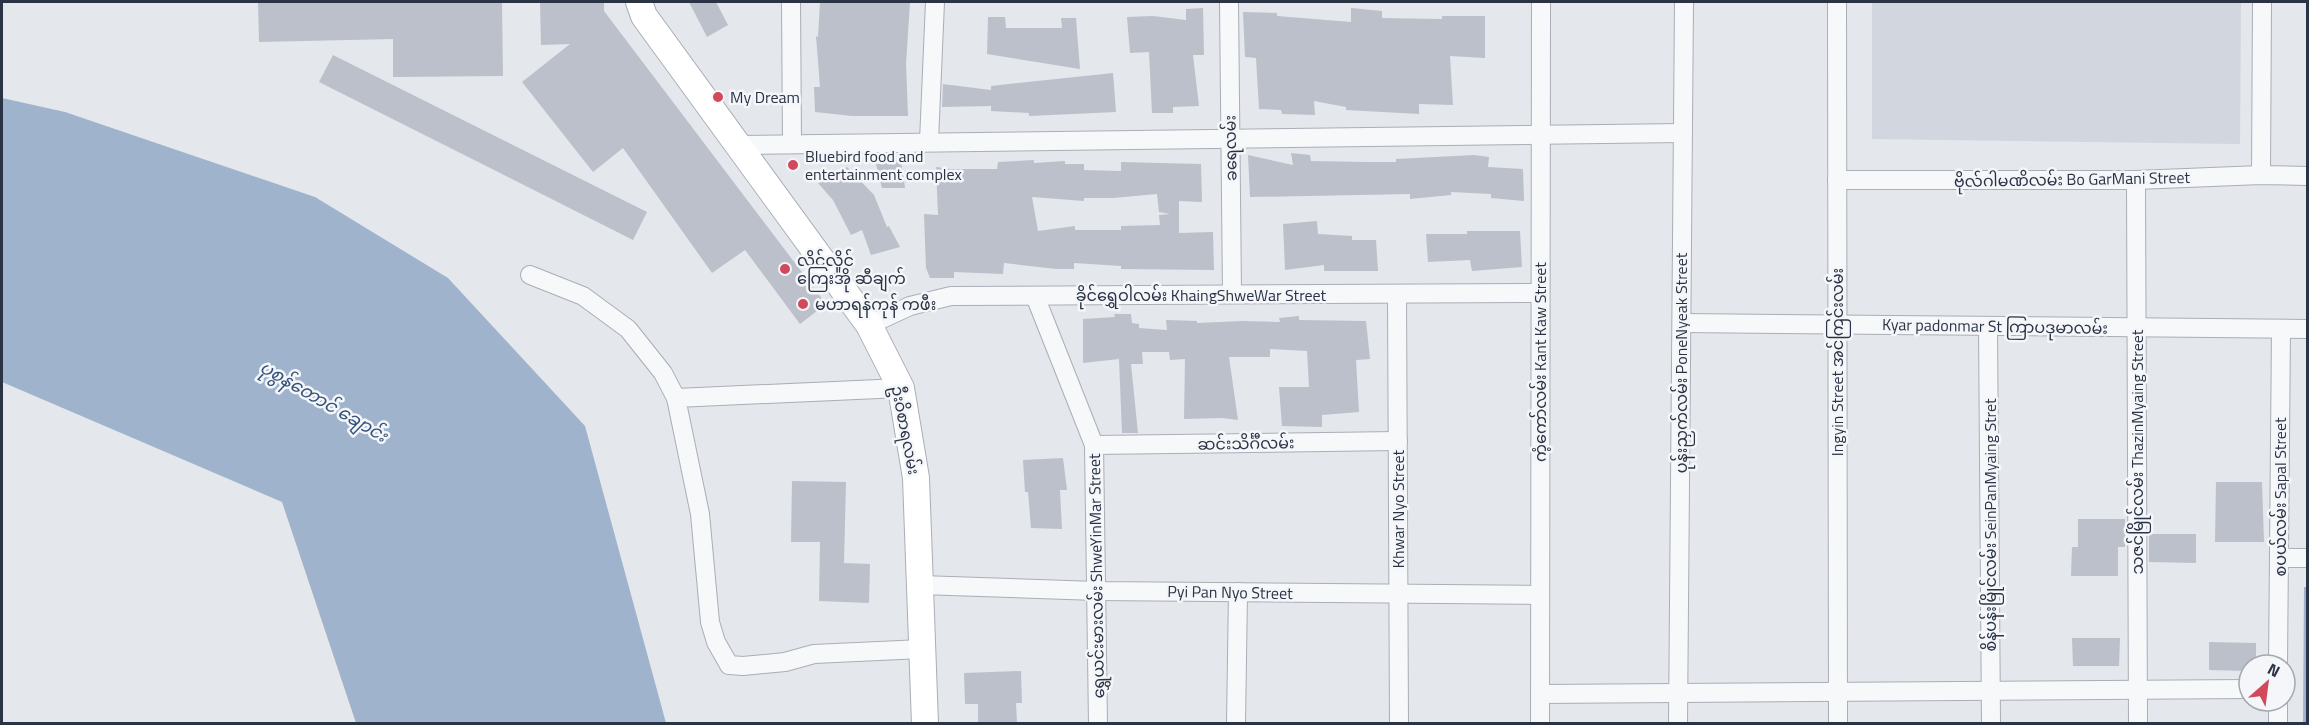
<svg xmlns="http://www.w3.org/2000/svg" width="2309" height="725" font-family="'Titillium Web','Noto Sans Myanmar',sans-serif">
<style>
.built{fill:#d2d6de}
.water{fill:#9fb4cc}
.building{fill:#bbc0ca;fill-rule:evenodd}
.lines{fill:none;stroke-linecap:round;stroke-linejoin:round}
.minor-casing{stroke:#a9aeb7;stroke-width:20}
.secondary-casing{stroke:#a9aeb7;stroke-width:28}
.minor{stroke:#f7f8fa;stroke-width:18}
.secondary{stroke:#fff;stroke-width:26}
.poi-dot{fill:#d1495b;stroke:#f4f6f9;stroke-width:2}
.labels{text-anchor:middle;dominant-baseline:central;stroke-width:5;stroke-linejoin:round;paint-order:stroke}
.poi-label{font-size:16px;fill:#2b3445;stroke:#f4f6f9;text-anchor:start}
.street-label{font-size:16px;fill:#2b3445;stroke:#f4f6f9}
.water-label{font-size:18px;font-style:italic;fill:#34527a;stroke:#f4f6f9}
</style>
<rect width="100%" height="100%" fill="#e4e7ec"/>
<!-- built -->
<path class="built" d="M1872,2h369l-1,142 -368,-5z"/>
<!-- water -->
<g class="water">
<path d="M2,98l63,14 250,85 133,81 137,148 81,297h-310l-74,-221 -280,-120z"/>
<path d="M2304,587h4l-1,137 -4,-1z"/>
</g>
<!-- building -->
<g class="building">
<path d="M258,2h244l1,74 -110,1v-38l-134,3z"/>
<path d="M540,2h64v9l222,293 -26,20 -55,-74 -33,23 -89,-125 -30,24 -71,-90 48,-38 -29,1z"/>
<path d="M689,2h27l12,23 -21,12z"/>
<path d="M820,2h90l-4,62 2,52h-56l-37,-4 -1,-25h6l-4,-51 2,1z"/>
<path d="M1203,8l1,47h-11l6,51 -26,1v6h-21l-3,-61 -19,1 -3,-36 26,-1 33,4v-11z"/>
<path d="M1351,8l31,3v7l60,1v-3h43v42l-35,-2 3,49 -34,-1v10l-73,-4v-3l-32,-6 1,14 -33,-1 -1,-4 -22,-1 -3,-51 -11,-1 -2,-45 34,1v3l74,6z"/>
<path d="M988,17h17l1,11h56l-1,-10h15l4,51 -93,-15z"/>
<path d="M333,55l314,157 -14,28 -314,-158z"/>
<path d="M1113,73l3,39 -87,4v-3l-38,-2v-5l-49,1 1,-23 48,6v-4z"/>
<path d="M1291,153l19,2 1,6 56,1h29v-3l78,-4 15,2 -1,10 35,2 1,32 -33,-3v-4l-40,-2v3l-41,4v-5l-160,3 -2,-42 45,10z"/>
<path d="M1034,160v3l31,-2v3h19v6l37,1v-9l80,2 1,38 -23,-1v32l34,-1 1,38 -93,-1v-3l-47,-3v6h-18l-52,-6 -1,11 -49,-2v6h-24l-4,-10 -2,-54 14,1 -2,-48 15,2h46l1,-7zM1157,194l2,18 11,2 -11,1 1,10 -39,1v4h-46v-4l-37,5 -6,-34 52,4v-3h29z"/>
<path d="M901,161l4,27h-23l-6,-24z"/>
<path d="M847,167l27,28 13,32 2,-1 11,21 -29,8 -9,-25 -11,5 -18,-35 -15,-17z"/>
<path d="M1317,221l1,13 34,2v4h24l2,31h-54v-6l-39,5 -2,-46z"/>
<path d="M1467,231h53l2,36 -50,4 -2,-11 -42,2 -2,-28h41z"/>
<path d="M1114,314h17l1,9 7,1v4l28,2 -1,-10 31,1v2l46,-2 37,1 -1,-4 20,-2v4l67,1 4,38 -14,1 3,52 -37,3v12l-40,-1 -3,-39h30l-2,-36 -37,-2v8h-41l9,63 -16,-2 -38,1 1,-60 -15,1 -1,-8h-27l1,12h-12l7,69h-16l-3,-74 -36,4v-44l32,-2z"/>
<path d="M1063,458l4,32h-7l2,39 -31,-1 -3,-36h-3l-2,-32z"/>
<path d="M792,481l54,1 -2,81 26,1 -1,39 -50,-2 1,-59h-29z"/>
<path d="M2216,482h46l2,60h-49z"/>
<path d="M2078,519h47v28h-7v29h-47l1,-29h6z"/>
<path d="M2149,534h47v29l-47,-1z"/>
<path d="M2072,638h48l-1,28h-46z"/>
<path d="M2209,642l47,1v22h-7v6l-40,-1z"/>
<path d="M1021,671l1,32h-6l1,20h-39v-19h-13l-1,-31z"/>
</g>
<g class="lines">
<defs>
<g id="minor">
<path d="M791,2l1,141"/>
<path d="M1229,2l3,292"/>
<path d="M1837,2l1,722"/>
<path d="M929,141l6,-139"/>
<path d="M737,145l946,-12"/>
<path d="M2261,175l1,-173"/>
<path d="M1837,180h299l125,-5 47,1"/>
<path d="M2136,180l2,544"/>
<path d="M530,275l53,21 45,33 35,44 13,25"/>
<path d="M1397,294l2,430"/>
<path d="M1035,296l59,149 4,279"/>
<path d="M1682,323l626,6"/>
<path d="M869,325l41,-19 41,-10 588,-3"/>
<path d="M1988,326l3,398"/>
<path d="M901,388l-225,10 24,116 10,108 6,20 13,23 14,1 42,-4 29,-8 108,-5"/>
<path d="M1094,445l304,-4"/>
<path d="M2279,558h29"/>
<path d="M920,585l177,6 443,4"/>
<path d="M2278,665l3,-336"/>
<path d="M1540,694l709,-5"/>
<path d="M1236,724l2,-132"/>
<path d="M1540,724l1,-722"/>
<path d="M1678,724l6,-722"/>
<path d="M2278,724v-23"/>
</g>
<path id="secondary" d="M639,2l5,14 225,309 32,63 15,90 9,246"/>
</defs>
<!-- minor casing -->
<use href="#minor" class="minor-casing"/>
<!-- secondary casing -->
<use href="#secondary" class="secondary-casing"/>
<!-- minor -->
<use href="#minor" class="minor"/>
<!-- secondary -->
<use href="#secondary" class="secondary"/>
</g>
<!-- markers -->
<g class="poi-dot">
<circle cx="718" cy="97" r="6"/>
<circle cx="793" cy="165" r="6"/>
<circle cx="785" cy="269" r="6"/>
<circle cx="803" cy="304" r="6"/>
</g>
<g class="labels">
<!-- poi labels -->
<g class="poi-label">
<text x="730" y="97">My Dream</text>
<text x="805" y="156">Bluebird food and<tspan x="805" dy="18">entertainment complex</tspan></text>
<text x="797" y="260">လှိုင်လှိုင်<tspan x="797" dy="18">ကြေးအို ဆီချက်</tspan></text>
<text x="815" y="304">မဟာရန်ကုန် ကဖီး</text>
</g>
<!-- street labels -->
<g class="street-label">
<text transform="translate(1230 148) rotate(-91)">ခရေလမ်း</text>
<text transform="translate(2072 179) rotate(-1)">ဗိုလ်ဂါမဏိလမ်း Bo GarMani Street</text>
<text x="1201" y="295">ခိုင်ရွှေဝါလမ်း KhaingShweWar Street</text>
<text transform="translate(1995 326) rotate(1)">Kyar padonmar St ကြာပဒုမာလမ်း</text>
<text transform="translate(1540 362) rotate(-90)">ကံ့ကော်လမ်း Kant Kaw Street</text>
<text transform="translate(1837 362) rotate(-90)">Ingyin Street အင်ကြင်းလမ်း</text>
<text transform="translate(1681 363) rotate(-90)">ပုန်းညှက်လမ်း PoneNyeak Street</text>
<text transform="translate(906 430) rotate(79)">ဦးဝိစာရလမ်း</text>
<text transform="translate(1246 443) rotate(-1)">ဆင်းသိင်္ဂီလမ်း</text>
<text transform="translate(2137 452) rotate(-90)">သဇင်မြိုင်လမ်း ThazinMyaing Street</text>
<text transform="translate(2280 497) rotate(-90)">စပယ်လမ်း Sapal Street</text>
<text transform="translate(1398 509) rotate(-90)">Khwar Nyo Street</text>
<text transform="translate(1990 525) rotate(-90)">စိန်ပန်းမြိုင်လမ်း SeinPanMyaing Stret</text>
<text transform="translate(1096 576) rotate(-91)">ရွှေယင်းမားလမ်း ShweYinMar Street</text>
<text transform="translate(1230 592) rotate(1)">Pyi Pan Nyo Street</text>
</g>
<!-- water labels -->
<g class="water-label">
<text transform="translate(324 401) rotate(30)">ပုစွန်တောင် ချောင်း</text>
</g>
</g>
<!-- border -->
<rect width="2309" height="725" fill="none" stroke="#2b3445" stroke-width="6"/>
<!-- north arrow -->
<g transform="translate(2267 683) rotate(28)"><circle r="28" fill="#f4f6f9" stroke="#a4a8b1" stroke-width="1.5"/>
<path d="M0-4.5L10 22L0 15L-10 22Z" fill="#d1495b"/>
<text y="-9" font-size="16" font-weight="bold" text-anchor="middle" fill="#2b3445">N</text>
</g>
</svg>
